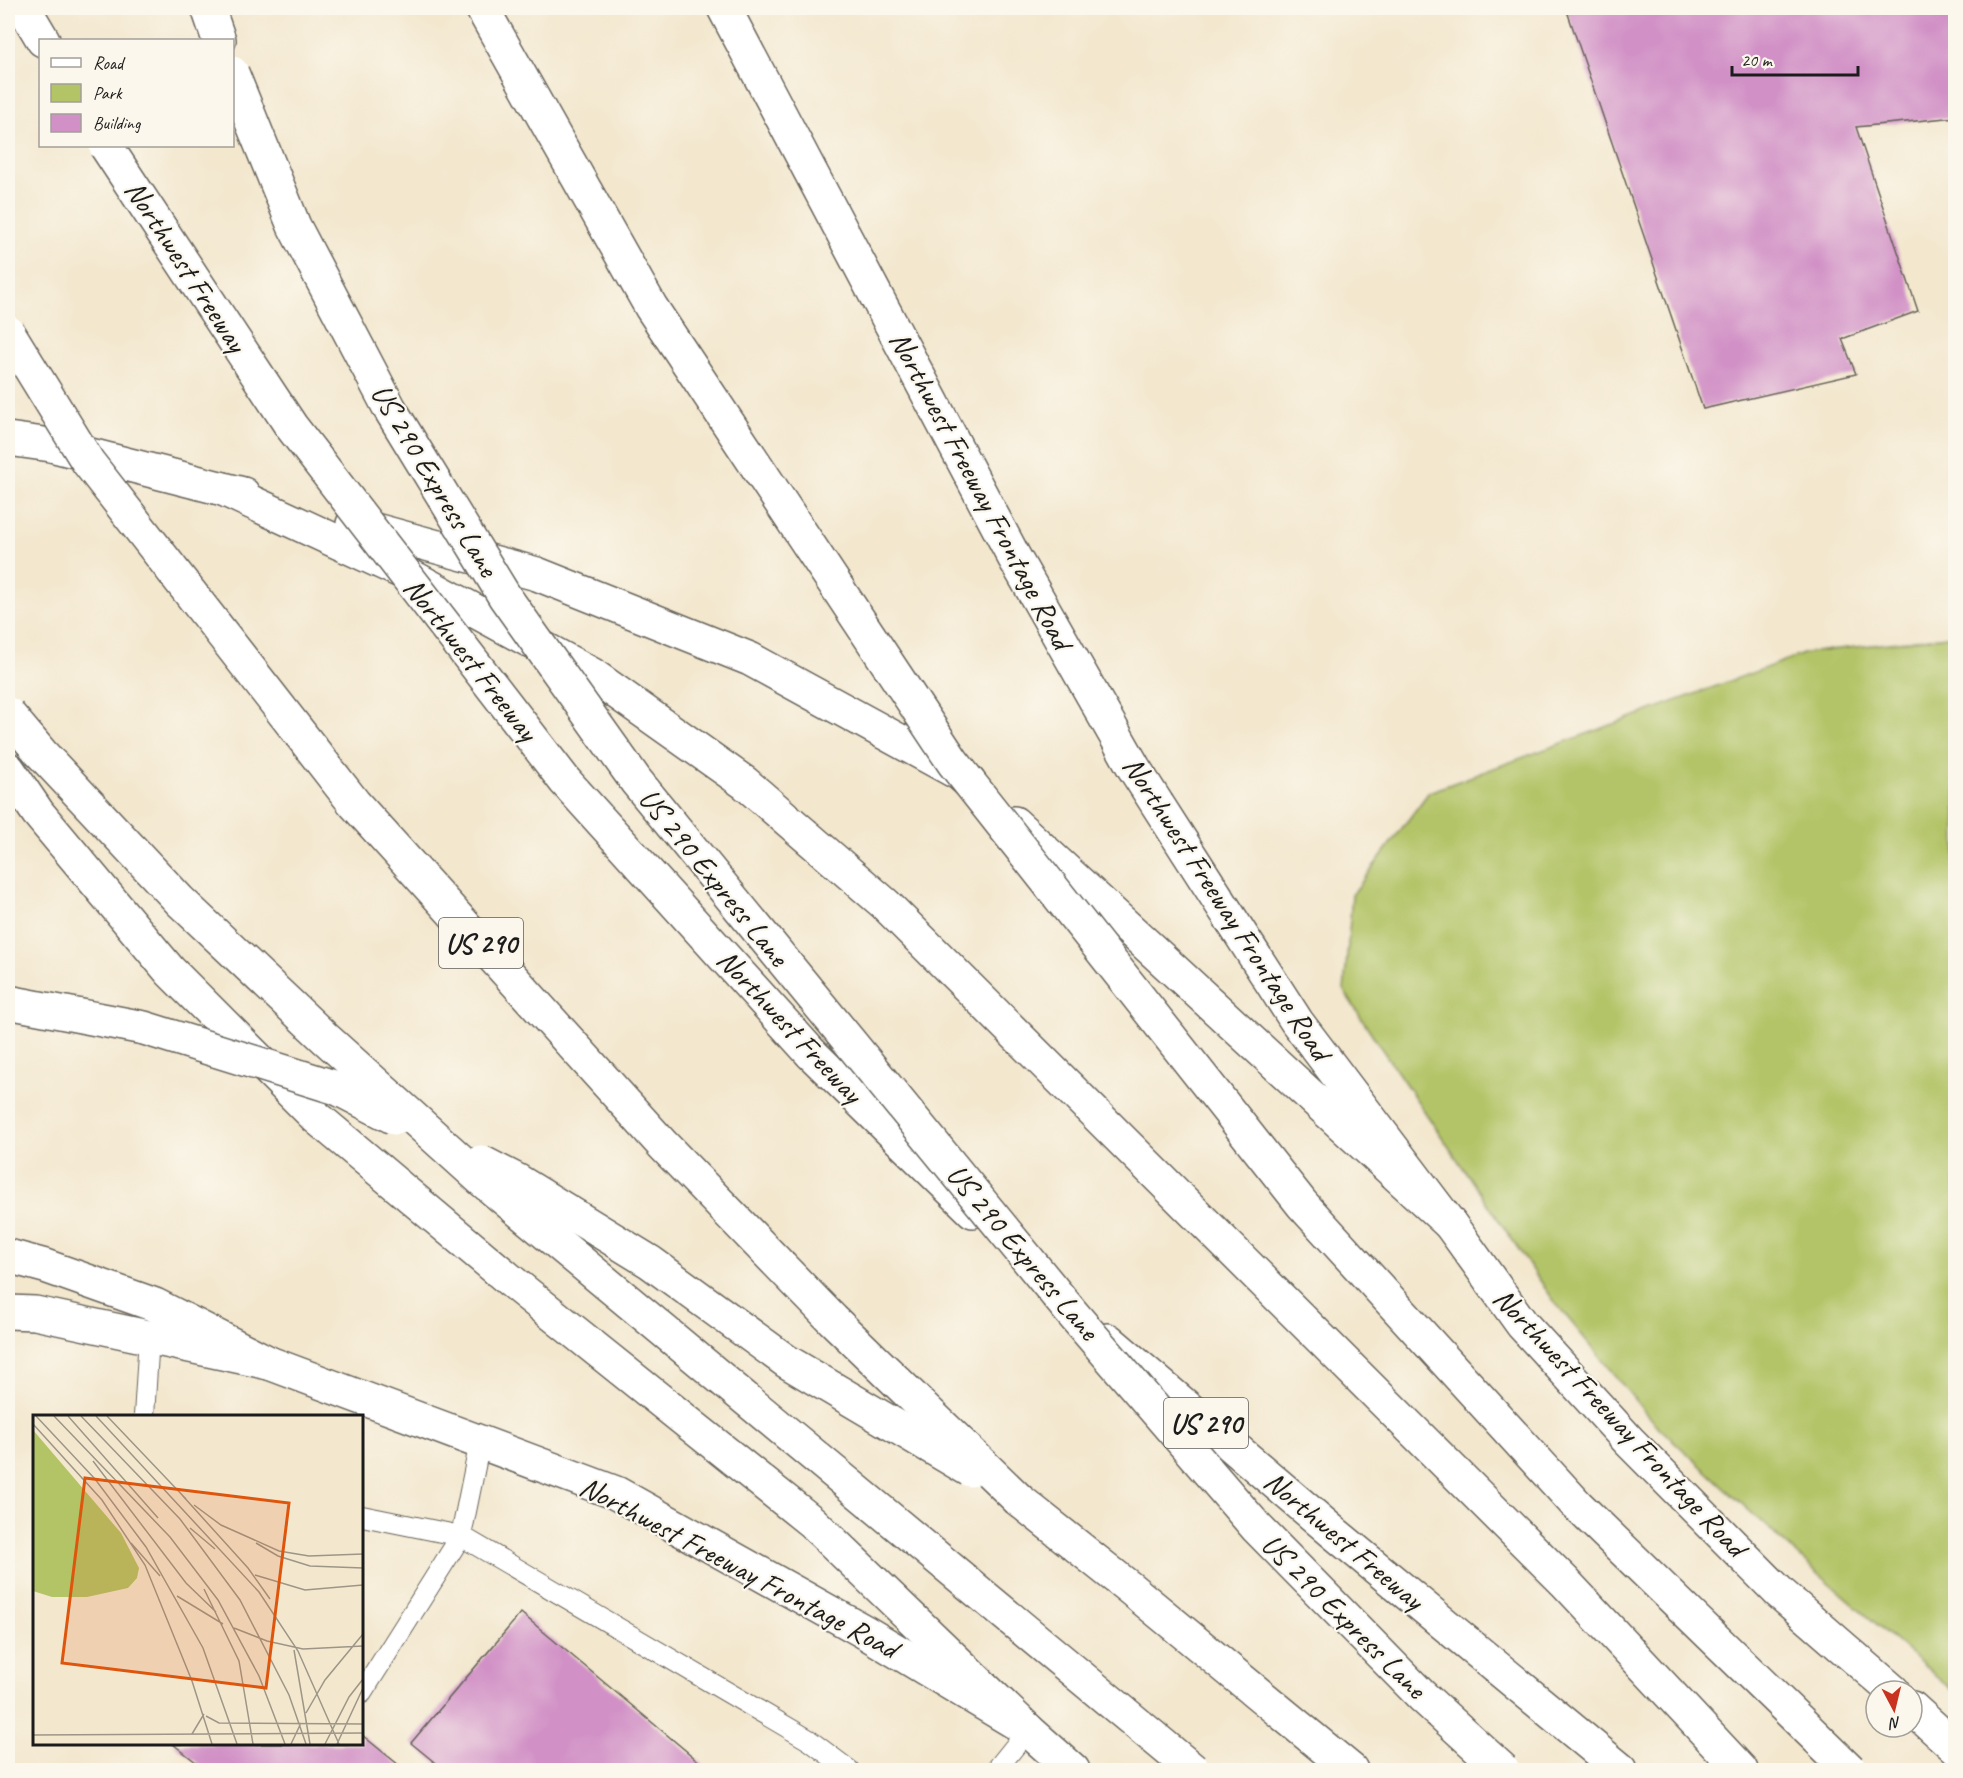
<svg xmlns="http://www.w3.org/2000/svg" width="1963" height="1778" viewBox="0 0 1963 1778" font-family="Caveat,sans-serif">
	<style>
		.green { fill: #b3c467; stroke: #687042; stroke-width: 1.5 }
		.building { fill: #d191c6 }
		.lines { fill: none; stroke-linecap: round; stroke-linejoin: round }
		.service-casing { stroke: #67635a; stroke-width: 22 }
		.secondary-casing { stroke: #67635a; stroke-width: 36 }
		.motorway-casing { stroke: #67635a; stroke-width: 36 }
		.service { stroke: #fff; stroke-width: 20 }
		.secondary { stroke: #fff; stroke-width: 33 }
		.motorway { stroke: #fff; stroke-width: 33 }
		.motorway-bridge-casing { stroke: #67635a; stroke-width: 36; stroke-linecap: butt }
		.motorway-bridge { stroke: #fff; stroke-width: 33 }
		.labels { text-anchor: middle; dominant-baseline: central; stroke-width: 4.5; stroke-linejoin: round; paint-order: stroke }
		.shield { fill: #fbf7ec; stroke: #5f5e5a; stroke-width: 1.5 }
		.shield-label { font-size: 28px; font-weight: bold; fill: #1c1c1c }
		.street-label { font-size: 30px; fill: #1c1c1c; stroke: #fbf7ec }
		.inset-road { fill: none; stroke: #9d9687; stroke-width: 1.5 }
		.view { fill: #de560d; fill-opacity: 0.15; stroke: #de560d; stroke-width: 3 }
		.inset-edge { fill: none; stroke: #1c1c1c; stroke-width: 3 }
	</style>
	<rect width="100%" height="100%" fill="#fbf7ec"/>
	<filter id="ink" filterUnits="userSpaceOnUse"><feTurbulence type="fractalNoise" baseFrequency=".0167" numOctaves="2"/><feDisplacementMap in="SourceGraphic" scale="12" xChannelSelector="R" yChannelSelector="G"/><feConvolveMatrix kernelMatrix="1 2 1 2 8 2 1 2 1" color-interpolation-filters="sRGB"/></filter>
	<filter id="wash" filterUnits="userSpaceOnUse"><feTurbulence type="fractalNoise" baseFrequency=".008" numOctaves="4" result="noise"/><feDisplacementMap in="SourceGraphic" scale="24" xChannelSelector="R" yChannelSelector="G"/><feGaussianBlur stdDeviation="1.35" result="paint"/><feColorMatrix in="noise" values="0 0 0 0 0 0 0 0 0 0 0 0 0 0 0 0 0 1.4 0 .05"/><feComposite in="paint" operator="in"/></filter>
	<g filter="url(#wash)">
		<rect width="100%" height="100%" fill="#f3e7ce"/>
		<path class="green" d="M1955 635H1956L1955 1692 1807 1564 1652 1421 1554 1301 1379 1045 1344 991 1352 895 1429 792 1806 653Z"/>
		<g id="blocks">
			<g class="building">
				<path d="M1566 8H1956V117L1856 127 1918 311 1842 339 1856 374 1703 409Z"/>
				<path d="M521 1613 709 1770H444L411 1743Z"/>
				<path d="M362 1735 405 1770H206L173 1744H362Z"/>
			</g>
		</g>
	</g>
	<g filter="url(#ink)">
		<use href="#blocks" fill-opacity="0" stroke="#67635a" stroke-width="1.5"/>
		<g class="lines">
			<defs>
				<g id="service">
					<path d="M144 1416 149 1337"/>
					<path d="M480 1442 461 1536 809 1740 849 1770"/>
					<path d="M362 1516 461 1536 362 1693"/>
					<path d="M996 1770 1028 1730"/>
				</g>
				<g id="secondary">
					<path d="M724 8 1014 557 1134 768 1297 1022 1450 1224 1522 1324 1629 1441 1780 1593 1893 1691"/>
					<path d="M8 1312 35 1313 269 1363 616 1493 865 1632 1028 1730 1073 1770"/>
					<path d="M1912 1708 1956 1748"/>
				</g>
				<g id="motorway">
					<path d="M24 8 43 40"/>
					<path d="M208 8 219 40"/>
					<path d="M8 439 51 445 243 494"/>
					<path d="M223 489 407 574 591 674 745 783 885 904 1565 1582 1741 1770"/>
					<path d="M353 524 537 574 750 659 960 774 969 782"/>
					<path d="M8 769 38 813 170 971 316 1117 511 1281 812 1522 1028 1730"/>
					<path d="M1014 823 1450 1224"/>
					<path d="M811 1053 973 1211"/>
					<path d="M8 1256 45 1266 155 1305 269 1363"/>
					<path d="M1108 1340 1333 1532 1621 1770"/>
					<path d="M1019 1500 1131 1589 1351 1770"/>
				</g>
			</defs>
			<use href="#service" class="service-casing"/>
			<use href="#secondary" class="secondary-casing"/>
			<use href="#motorway" class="motorway-casing"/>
			<use href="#service" class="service"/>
			<use href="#secondary" class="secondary"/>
			<use href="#motorway" class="motorway"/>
			<defs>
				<g id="motorway-bridge">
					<path d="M482 8 651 307 953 762 1302 1204 1577 1505 1850 1770"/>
					<path d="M232 73 294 226 390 409 505 597 636 781 1071 1312 1257 1528 1422 1696 1503 1770"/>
					<path d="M106 146 291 426 565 781 811 1053"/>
					<path d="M8 332 88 462 354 803 663 1145 833 1320 1019 1500"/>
					<path d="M8 714 41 753 180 901 325 1038 482 1180 1193 1770"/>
					<path d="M8 1002 144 1028 337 1088 395 1118"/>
					<path d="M481 1162 518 1181 650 1262 786 1361 970 1470"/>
				</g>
			</defs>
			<use href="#motorway-bridge" class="motorway-bridge-casing"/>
			<use href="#motorway-bridge" class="motorway-bridge"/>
		</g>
	</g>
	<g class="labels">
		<g class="shield">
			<rect x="439" y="918" width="84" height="50" rx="4.5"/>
			<rect x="1164" y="1398" width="84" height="50" rx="4.5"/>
		</g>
		<g class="shield-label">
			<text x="481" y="943">US 290</text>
			<text x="1206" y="1423">US 290</text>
		</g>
		<g class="street-label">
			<text transform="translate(186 266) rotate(57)">Northwest Freeway</text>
			<text transform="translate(435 480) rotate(59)">US 290 Express Lane</text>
			<text transform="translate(981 490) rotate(62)">Northwest Freeway Frontage Road</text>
			<text transform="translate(471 659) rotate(52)">Northwest Freeway</text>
			<text transform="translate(714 877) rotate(51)">US 290 Express Lane</text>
			<text transform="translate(1227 908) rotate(57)">Northwest Freeway Frontage Road</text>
			<text transform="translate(790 1026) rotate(47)">Northwest Freeway</text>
			<text transform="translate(1023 1252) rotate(50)">US 290 Express Lane</text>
			<text transform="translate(1620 1422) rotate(47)">Northwest Freeway Frontage Road</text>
			<text transform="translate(1344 1540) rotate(40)">Northwest Freeway</text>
			<text transform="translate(739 1567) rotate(28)">Northwest Freeway Frontage Road</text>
			<text transform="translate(1344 1616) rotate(45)">US 290 Express Lane</text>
		</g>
	</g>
	<g transform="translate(33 1415)">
		<rect width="330" height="330" fill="#f3e7ce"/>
		<path d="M0 15 88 118 106 153 104 163 95 173 54 182H19L0 176Z" fill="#b3c467"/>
		<path class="inset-road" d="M3 1 62 64 113 132 170 233 204 329M21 1 137 122 185 185 226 261 252 329M35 1 125 103M48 1 147 104 207 185 256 280 273 329M63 1 226 177 265 236 306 329M74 1 153 84M0 9 69 85 112 150 159 266 179 329M60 46 153 168 183 197M149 80 215 153 237 184M161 90 188 110 246 136 276 141 330 139M157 113 182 134M98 128 127 161M223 128 245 141 277 151 330 153M222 160 272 175 330 170M171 174 206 246 220 329M144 181 190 209M201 213 234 226 270 234 330 231M261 235 277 329M273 298 292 265 330 219M173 301 186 308 330 309M159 319 171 299M0 320 330 318M258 329 268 308M292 329 316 282 330 264M304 329 330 273"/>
		<path class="view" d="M52 63 256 88 233 273 29 248Z"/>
		<rect width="330" height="330" class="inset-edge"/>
	</g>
	<rect width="1963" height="1778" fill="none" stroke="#fbf7ec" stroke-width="30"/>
	<rect x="39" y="39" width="195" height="108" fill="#fbf7ec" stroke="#a29f99" stroke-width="1.5"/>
	<rect x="51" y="58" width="30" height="9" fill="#ffffff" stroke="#a29f99" stroke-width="1.5"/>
	<text x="93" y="69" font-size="18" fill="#1c1c1c">Road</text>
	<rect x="51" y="84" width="30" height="18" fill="#b3c467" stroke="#a29f99" stroke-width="1.5"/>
	<text x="93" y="99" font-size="18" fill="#1c1c1c">Park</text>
	<rect x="51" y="114" width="30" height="18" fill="#d191c6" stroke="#a29f99" stroke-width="1.5"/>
	<text x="93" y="129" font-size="18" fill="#1c1c1c">Building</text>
	<g transform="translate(1894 1709) rotate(173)"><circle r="28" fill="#fbf7ec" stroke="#a29f99" stroke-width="1.5"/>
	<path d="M0-4.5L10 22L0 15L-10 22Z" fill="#c8321e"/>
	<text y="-9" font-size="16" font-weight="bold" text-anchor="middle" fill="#1c1c1c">N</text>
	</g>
	<path d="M1732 66v9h126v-9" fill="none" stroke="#1c1c1c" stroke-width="3"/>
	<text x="1741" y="66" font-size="18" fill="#1c1c1c" stroke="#fbf7ec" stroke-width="4.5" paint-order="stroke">20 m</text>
</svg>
